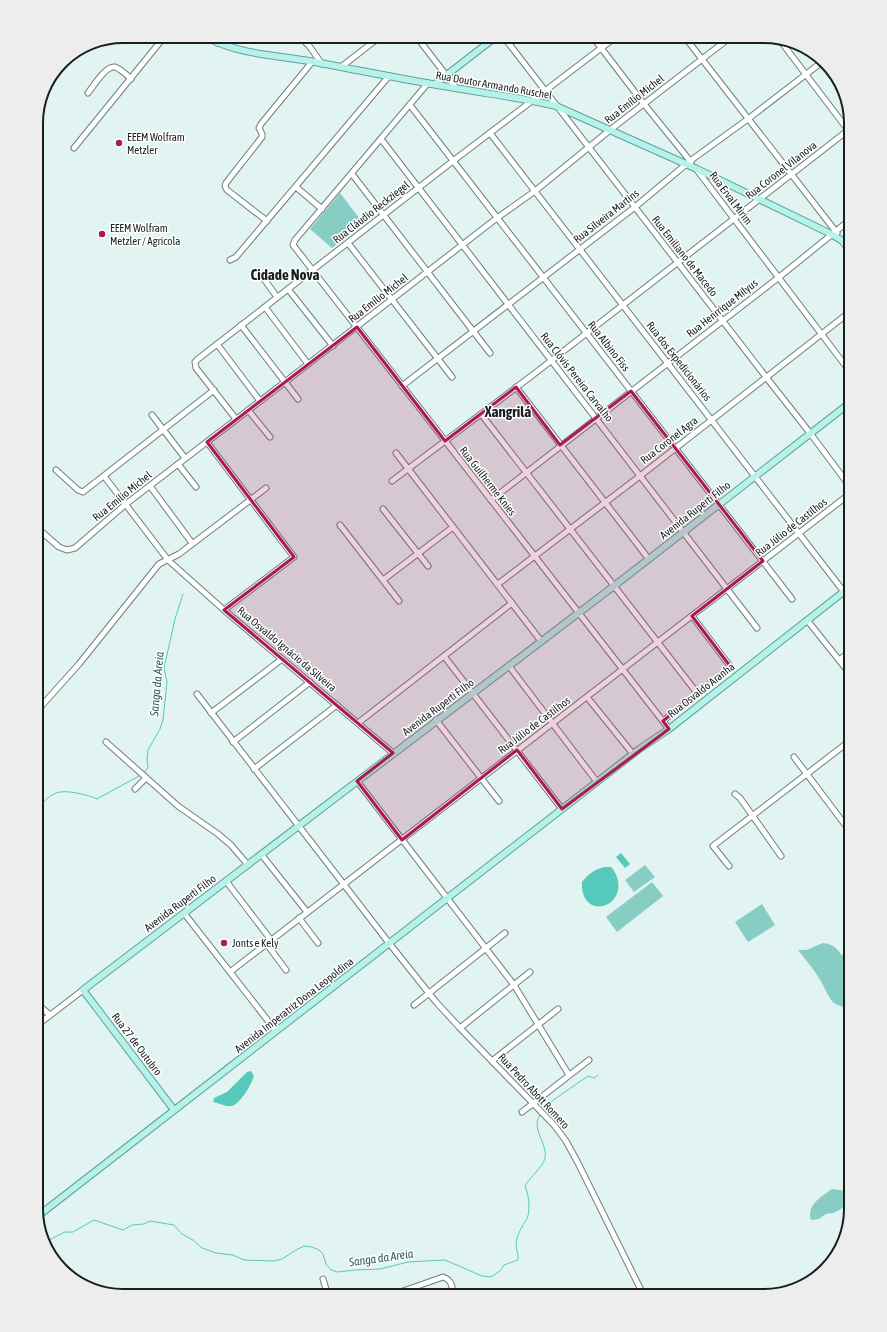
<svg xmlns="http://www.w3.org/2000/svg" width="887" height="1332" viewBox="0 0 887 1332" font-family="'Asap Condensed',sans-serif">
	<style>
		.green { fill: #87cdc3 }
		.water { fill: #55cabc }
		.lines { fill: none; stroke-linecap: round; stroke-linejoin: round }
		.stream { stroke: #55cabc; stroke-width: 1 }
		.minor-casing { stroke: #6e807d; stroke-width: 7 }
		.major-casing { stroke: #60a29a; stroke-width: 8 }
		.minor { stroke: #fff; stroke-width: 5 }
		.major { stroke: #b7f2ea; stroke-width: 6 }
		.marked { fill: #ab1b53; fill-opacity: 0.2; stroke: #ab1b53; stroke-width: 3; stroke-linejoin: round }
		.poi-dot { fill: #ab1b53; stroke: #fff; stroke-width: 1.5 }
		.labels { text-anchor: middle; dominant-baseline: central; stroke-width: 3; stroke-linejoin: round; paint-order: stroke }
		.street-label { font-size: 11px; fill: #181f1e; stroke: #fff }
		.poi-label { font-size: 11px; fill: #181f1e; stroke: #fff; text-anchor: start }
		.water-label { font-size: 12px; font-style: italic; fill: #2e605a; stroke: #fff }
		.district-label { font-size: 15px; font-weight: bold; fill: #181f1e; stroke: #fff }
		.rim { fill: none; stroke: #181f1e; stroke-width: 2 }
	</style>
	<rect width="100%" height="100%" fill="#e1f4f1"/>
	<g class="green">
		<path d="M340 193 363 223 332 248 310 229Z"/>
		<path d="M645 865 655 877 634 892 625 880Z"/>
		<path d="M652 882 663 896 617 932 606 917Z"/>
		<path d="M762 904 775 925 748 942 735 922Z"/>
		<path d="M823 943C832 944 837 947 841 955L851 951V1007C828 1008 829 993 819 978 813 968 805 959 798 950H806Z"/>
		<path d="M832 1189 846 1191 849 1197 850 1200 841 1209 833 1213 826 1214 819 1219 811 1220C806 1205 822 1196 832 1189Z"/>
	</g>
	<g class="water">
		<path d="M621 853 630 864 625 868 616 857Z"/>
		<path d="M606 867H611C615 871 617 876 618 881 623 910 580 919 582 882 588 874 596 868 606 867Z"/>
		<path d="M251 1071 254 1076C251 1085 241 1103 232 1106 226 1107 219 1103 213 1102L214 1098 227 1092 247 1072Z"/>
	</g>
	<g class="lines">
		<g class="stream">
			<path d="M144 772 148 768 147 760 148 750 160 729 163 720 167 682 164 668 175 619 183 594"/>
			<path d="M36 809C42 803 49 796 56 793 65 789 89 795 97 799L139 776"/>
			<path d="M545 1110 552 1101 588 1076 594 1078 598 1075"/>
			<path d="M45 1242 65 1232H73L94 1220 123 1230 132 1225 144 1224 150 1221 174 1225 182 1234 193 1240 202 1248 216 1253 233 1255 244 1260 273 1261 282 1259 296 1250 304 1246 312 1247 319 1250 323 1254 326 1264 331 1270 338 1272 355 1270 380 1269 408 1262 445 1260 482 1276 491 1277 500 1271 504 1265 518 1260C519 1254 516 1250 516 1245 516 1239 519 1232 522 1227 523 1224 527 1220 528 1216 530 1205 529 1197 525 1186 530 1177 543 1167 545 1158 548 1144 530 1128 540 1115"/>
		</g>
		<defs>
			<g id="minor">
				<path d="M302 36 322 64"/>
				<path d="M416 36 456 88"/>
				<path d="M503 36 766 377 810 433 851 488"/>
				<path d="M592 36 644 104 691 162"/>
				<path d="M684 36 837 233"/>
				<path d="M779 39 851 134"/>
				<path d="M217 43 225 36"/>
				<path d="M306 43 315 36"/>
				<path d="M341 67 381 36"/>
				<path d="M428 83 295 240 293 245 669 729"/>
				<path d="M88 93C93 87 106 65 115 67 120 69 127 75 131 79"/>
				<path d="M410 105 792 599"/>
				<path d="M490 133 851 601"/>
				<path d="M381 139 757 628"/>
				<path d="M74 148 165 36"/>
				<path d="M697 170 851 373"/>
				<path d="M352 174 490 353"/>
				<path d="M296 187 322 209"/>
				<path d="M267 221 227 190 225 186 226 183 262 137V134L259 128 261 124 312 62"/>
				<path d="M842 241 851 253"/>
				<path d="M348 243 452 377"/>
				<path d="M230 260 236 257 389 76"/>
				<path d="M264 279 277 297"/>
				<path d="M288 289 333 346"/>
				<path d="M265 307 308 364"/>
				<path d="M241 325 298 399"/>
				<path d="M217 344 260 401"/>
				<path d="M402 386 635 207 690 161 748 119 822 62"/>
				<path d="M516 387 648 558"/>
				<path d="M248 410 270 437"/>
				<path d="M481 414 697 693"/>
				<path d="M152 415 185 458"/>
				<path d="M236 419 196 368 195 362 198 359 453 161 617 36"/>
				<path d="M207 442 294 557 224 610"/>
				<path d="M396 453 541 641"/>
				<path d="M178 464 196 487"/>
				<path d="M56 470 78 490 83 492 214 390"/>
				<path d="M104 476 168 560 224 610 393 753"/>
				<path d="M392 481 534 374 851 128"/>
				<path d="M150 486 192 543"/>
				<path d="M491 500 778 278 851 219"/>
				<path d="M383 509 428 566"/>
				<path d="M340 525 399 601"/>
				<path d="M36 527 59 547 67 550 75 548 126 504 285 382 497 218 535 191 610 130 732 36"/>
				<path d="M383 580 453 527"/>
				<path d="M498 584 640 476 851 311"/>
				<path d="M807 620 851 675"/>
				<path d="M444 656 562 809"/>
				<path d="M839 660 851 651"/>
				<path d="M509 666 597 782"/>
				<path d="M197 694 389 943 436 1002 460 1028 554 1125 566 1141 578 1163 644 1296"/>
				<path d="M587 697 633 754"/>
				<path d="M36 712 79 664 159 564 179 554 266 488"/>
				<path d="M211 713 282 659"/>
				<path d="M436 720 499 801"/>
				<path d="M663 721 730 668V666L692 616"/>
				<path d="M358 723 512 603"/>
				<path d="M106 742 178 806 218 834 231 845 248 865"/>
				<path d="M233 742 310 682"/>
				<path d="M794 757 846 826 851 828"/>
				<path d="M254 769 337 705"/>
				<path d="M357 781 514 985 569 1075"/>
				<path d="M135 789 146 778"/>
				<path d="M735 794 740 798 781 856"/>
				<path d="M261 854 307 912"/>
				<path d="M729 866 713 846 851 740"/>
				<path d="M226 881 271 940"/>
				<path d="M184 913 276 1031"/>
				<path d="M299 918 318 943"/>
				<path d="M266 943 286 970"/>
				<path d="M230 972 851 493"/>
				<path d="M36 1003 50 1015"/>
				<path d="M414 1005 505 933"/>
				<path d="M36 1026 83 990"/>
				<path d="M460 1028 530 972"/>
				<path d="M492 1061 558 1009"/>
				<path d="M522 1112 589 1060"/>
				<path d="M323 1279 328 1296"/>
				<path d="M389 1296 443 1277C452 1280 453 1287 452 1296"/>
			</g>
			<g id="major">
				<path d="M204 36C237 54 273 55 309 61 358 70 406 80 455 88 489 94 523 98 556 106L697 169 831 234 851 246"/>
				<path d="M435 84 497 36"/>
				<path d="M174 1110 83 990 614 586 851 402"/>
				<path d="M38 1216 638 750 669 729 851 586"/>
			</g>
		</defs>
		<use href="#minor" class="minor-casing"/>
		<use href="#major" class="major-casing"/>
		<use href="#minor" class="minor"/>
		<use href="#major" class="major"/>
	</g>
	<path class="marked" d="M357 327 445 441 516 387 560 445 631 391 763 561 692 616 730 666 729 669 663 721 669 729 562 809 517 750 402 840 357 781 393 753 224 610 294 557 207 442Z"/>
	<g class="poi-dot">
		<circle cx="119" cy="143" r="4"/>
		<circle cx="102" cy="234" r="4"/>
		<circle cx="224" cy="943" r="4"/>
	</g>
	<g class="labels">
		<g class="street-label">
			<text transform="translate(494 85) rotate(10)">Rua Doutor Armando Ruschel</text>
			<text transform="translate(634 99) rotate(-38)">Rua Emílio Michel</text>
			<text transform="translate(781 170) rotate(-38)">Rua Coronel Vilanova</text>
			<text transform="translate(731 198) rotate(53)">Rua Erval Mirim</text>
			<text transform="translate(371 212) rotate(-38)">Rua Cláudio Reckziegel</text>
			<text transform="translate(606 216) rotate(-38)">Rua Silveira Martins</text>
			<text transform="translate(685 256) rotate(52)">Rua Emiliano de Macedo</text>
			<text transform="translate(378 298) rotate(-38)">Rua Emílio Michel</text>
			<text transform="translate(722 308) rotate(-38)">Rua Henrrique Milyus</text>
			<text transform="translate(609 346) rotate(52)">Rua Albino Fiss</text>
			<text transform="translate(679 361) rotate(52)">Rua dos Expedicionários</text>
			<text transform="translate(577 377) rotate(52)">Rua Clóvis Pereira Carvalho</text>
			<text transform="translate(669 440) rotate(-38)">Rua Coronel Agra</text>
			<text transform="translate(488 481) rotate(52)">Rua Guilherme Knies</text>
			<text transform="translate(122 496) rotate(-39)">Rua Emílio Michel</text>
			<text transform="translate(695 510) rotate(-38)">Avenida Ruperti Filho</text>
			<text transform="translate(791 527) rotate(-38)">Rua Júlio de Castilhos</text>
			<text transform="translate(287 649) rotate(40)">Rua Osvaldo Ignácio da Silveira</text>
			<text transform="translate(701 690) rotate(-38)">Rua Osvaldo Aranha</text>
			<text transform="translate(438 707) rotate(-37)">Avenida Ruperti Filho</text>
			<text transform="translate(534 725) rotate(-37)">Rua Júlio de Castilhos</text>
			<text transform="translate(180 903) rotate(-37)">Avenida Ruperti Filho</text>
			<text transform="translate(294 1005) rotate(-38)">Avenida Imperatriz Dona Leopoldina</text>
			<text transform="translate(137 1044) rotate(53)">Rua 27 de Outubro</text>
			<text transform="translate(534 1091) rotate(47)">Rua Pedro Abott Romero</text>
		</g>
		<g class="poi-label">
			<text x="127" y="137">EEEM Wolfram<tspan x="127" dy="13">Metzler</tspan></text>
			<text x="110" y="228">EEEM Wolfram<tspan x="110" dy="13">Metzler / Agricola</tspan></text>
			<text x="232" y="943">Jonts e Kely</text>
		</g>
		<g class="water-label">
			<text transform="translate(157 684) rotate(-85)">Sanga da Areia</text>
			<text transform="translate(381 1258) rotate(-8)">Sanga da Areia</text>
		</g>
		<g class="district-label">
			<text x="285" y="274">Cidade Nova</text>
			<text x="508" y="411">Xangrilá</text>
		</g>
	</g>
	<path d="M0 0H887V1332H0ZM123 43H764A80 80 0 0 1 844 123V1209A80 80 0 0 1 764 1289H123A80 80 0 0 1 43 1209V123A80 80 0 0 1 123 43Z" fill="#ededed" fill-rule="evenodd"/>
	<path class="rim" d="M123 43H764A80 80 0 0 1 844 123V1209A80 80 0 0 1 764 1289H123A80 80 0 0 1 43 1209V123A80 80 0 0 1 123 43Z"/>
</svg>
